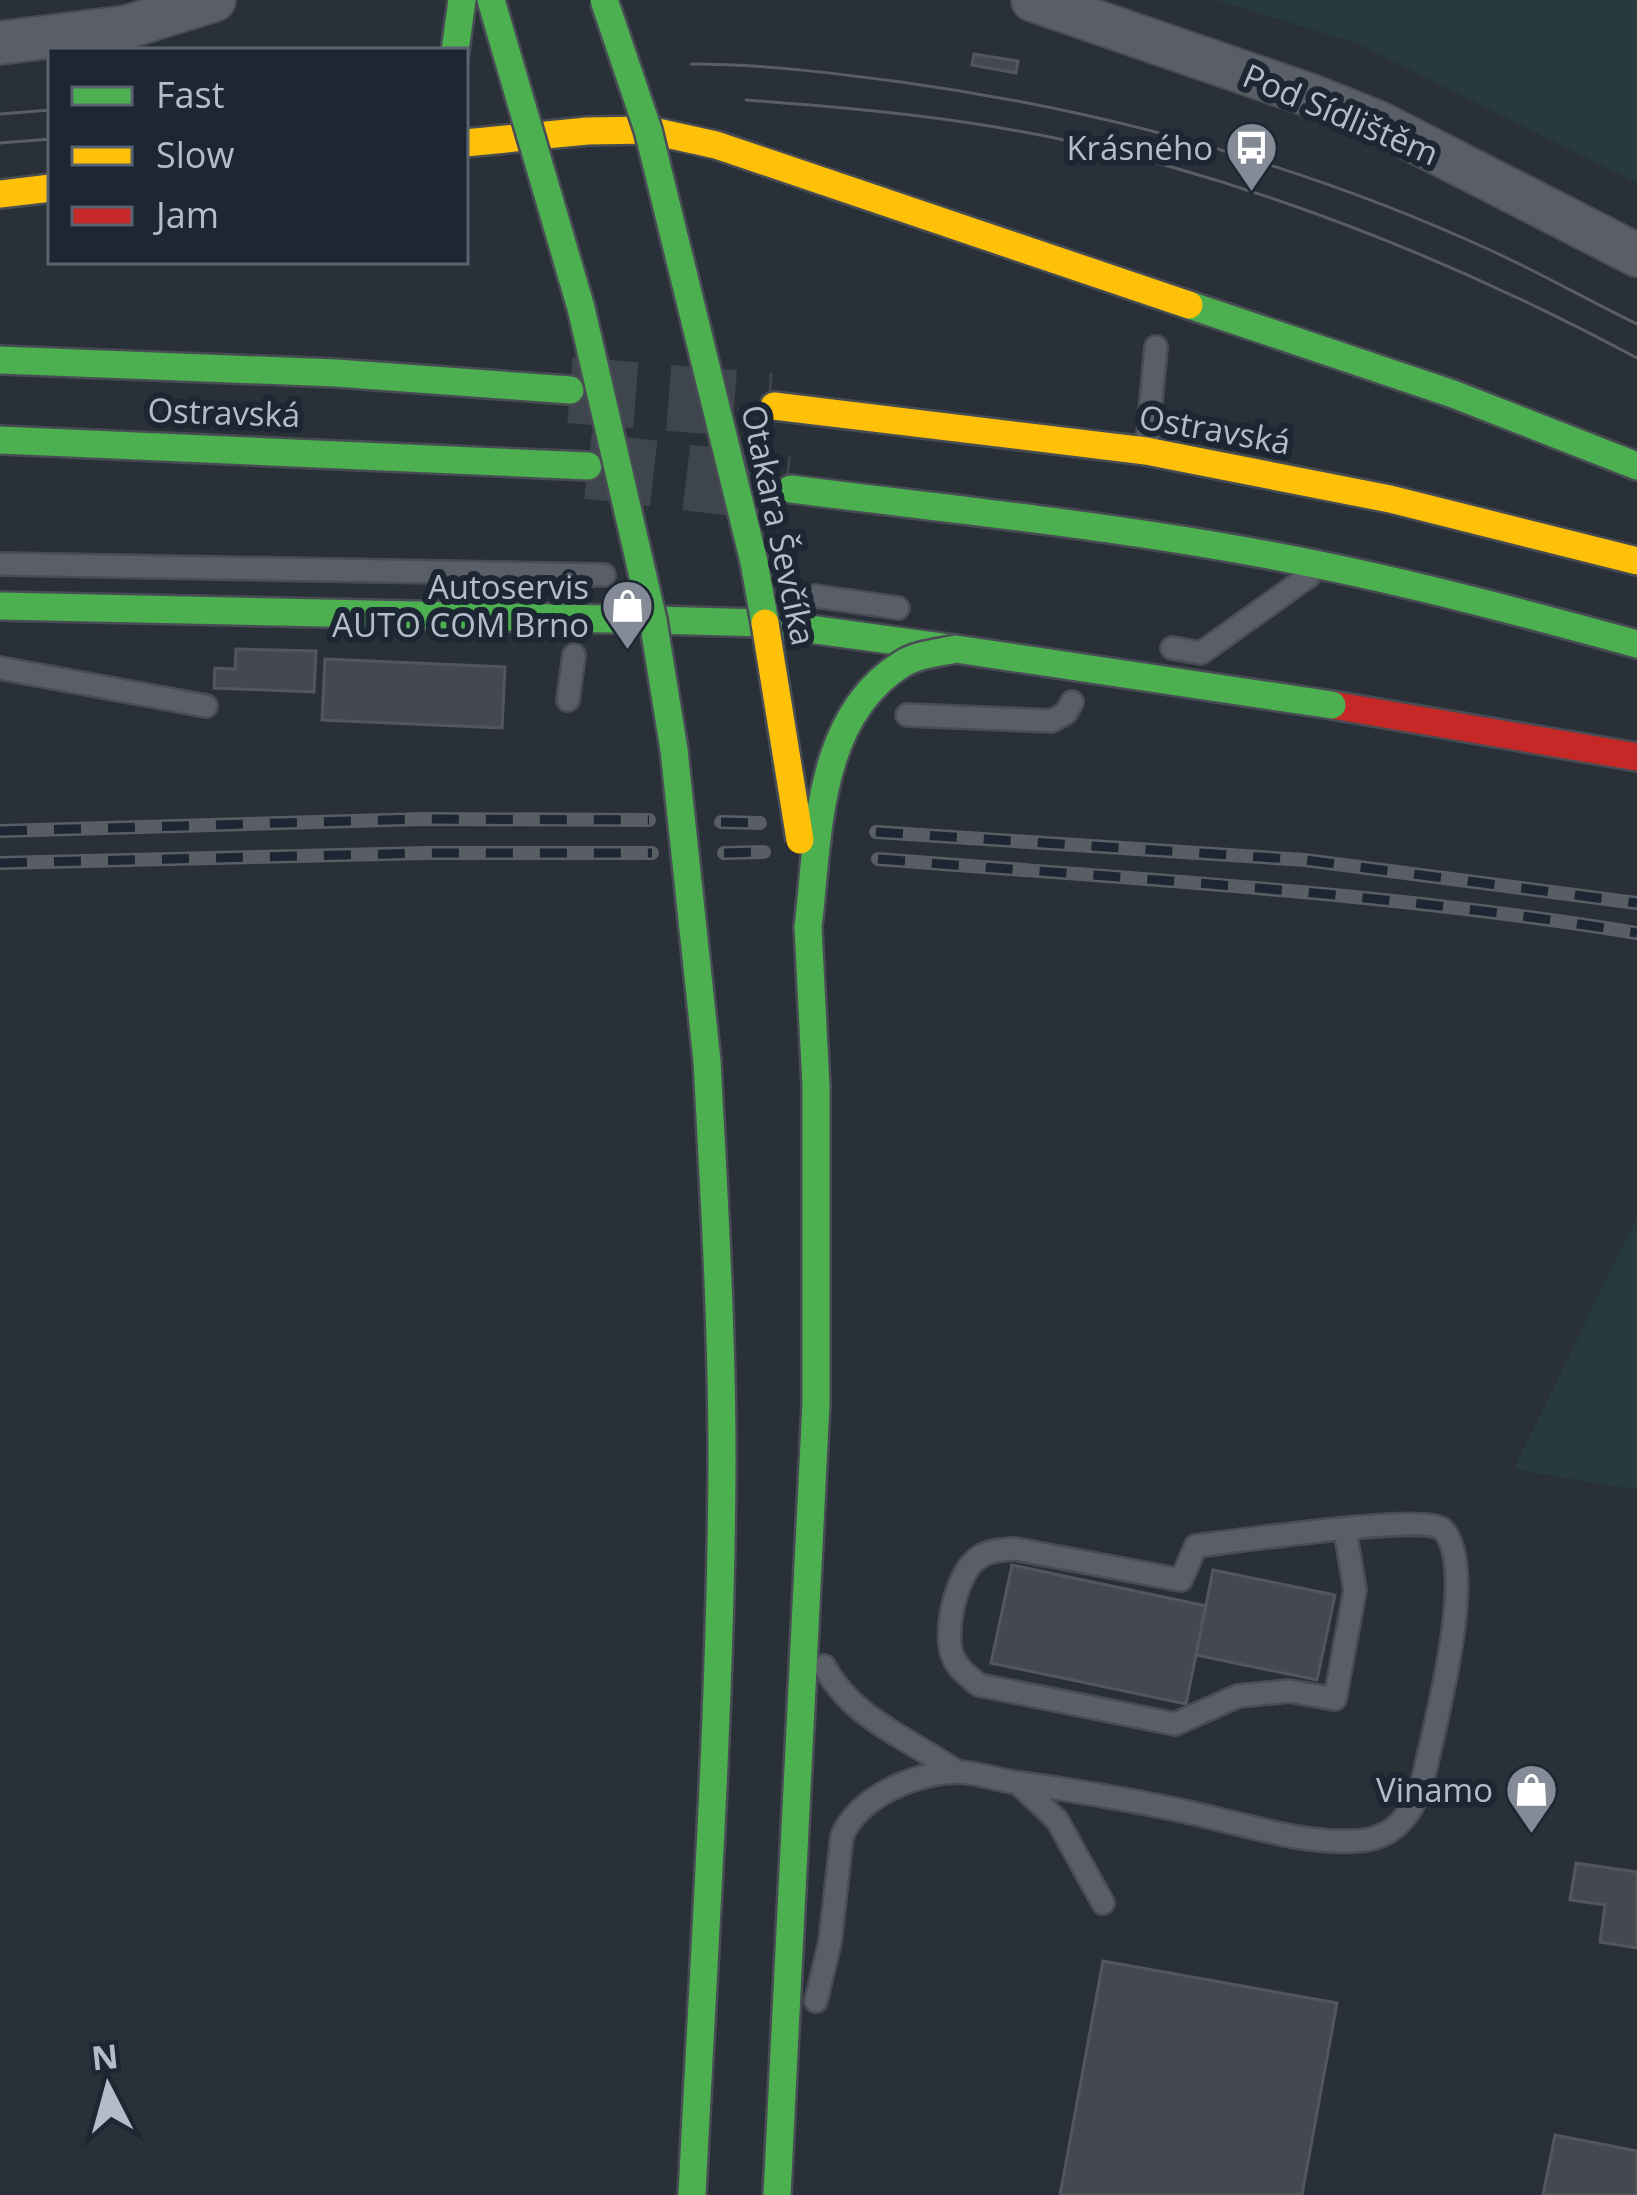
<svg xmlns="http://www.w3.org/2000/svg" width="1637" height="2195" viewBox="0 0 1637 2195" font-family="'Open Sans',sans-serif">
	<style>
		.green { fill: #273a3e }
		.building { fill: #444950; stroke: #52575f; stroke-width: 3 }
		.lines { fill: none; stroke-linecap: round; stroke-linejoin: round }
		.highway-tunnel { stroke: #3f454e; stroke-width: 66; stroke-dasharray: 66 33; stroke-linecap: butt }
		.lane-casing { stroke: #484c53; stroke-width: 26 }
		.street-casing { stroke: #484c53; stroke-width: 46 }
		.fast-casing { stroke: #474c53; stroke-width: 32 }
		.slow-casing { stroke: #474c53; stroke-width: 32 }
		.jam-casing { stroke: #474c53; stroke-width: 32 }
		.lane { stroke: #5a5e66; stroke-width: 21 }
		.street { stroke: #5a5e66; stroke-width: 42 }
		.fast { stroke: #4caf50; stroke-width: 27 }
		.slow { stroke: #ffc107; stroke-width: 27 }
		.jam { stroke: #c62828; stroke-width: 27 }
		.tram { stroke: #595d64; stroke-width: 3 }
		.rail-casing { stroke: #595d64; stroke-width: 14 }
		.rail { stroke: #1d2633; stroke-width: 9; stroke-dasharray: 27; stroke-linecap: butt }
		.fast-bridge-casing { stroke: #484c55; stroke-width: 32; stroke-linecap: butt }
		.slow-bridge-casing { stroke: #484c55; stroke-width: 32; stroke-linecap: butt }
		.fast-bridge { stroke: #4caf50; stroke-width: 27 }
		.slow-bridge { stroke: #ffc107; stroke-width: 27 }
		.labels { text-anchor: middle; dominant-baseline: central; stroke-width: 12; stroke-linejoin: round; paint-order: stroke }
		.street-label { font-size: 33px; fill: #b4bcc9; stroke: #1d2633 }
		.poi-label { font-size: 33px; fill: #b4bcc9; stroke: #1d2633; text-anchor: end }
	</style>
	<rect width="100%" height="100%" fill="#2a3038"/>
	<g class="green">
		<path d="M1216 0H1637V183L1356 43Z"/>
		<path d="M1637 1216V1490L1514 1469Z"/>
	</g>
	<g class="building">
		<path d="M974 54 1018 61 1016 73 972 65Z"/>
		<path d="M236 649 316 651 314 692 214 688 215 668 235 669Z"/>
		<path d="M325 659 505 667 502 728 322 720Z"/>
		<path d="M1012 1565 1206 1606 1186 1704 991 1663Z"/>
		<path d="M1213 1570 1335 1595 1317 1680 1196 1655Z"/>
		<path d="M1576 1863 1637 1872V1948L1600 1942 1605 1905 1570 1900Z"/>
		<path d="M1103 1961 1337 2003 1302 2195H1060Z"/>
		<path d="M1555 2135 1637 2151V2195H1543Z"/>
	</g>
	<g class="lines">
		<g class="highway-tunnel">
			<path d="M570 390 770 406"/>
			<path d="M588 466 787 489"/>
		</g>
		<defs>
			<g id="lane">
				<path d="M1147 445 1156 347"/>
				<path d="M0 564 604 575"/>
				<path d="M815 596 898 608"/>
				<path d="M1172 648 1201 653 1309 576"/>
				<path d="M0 668 206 706"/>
				<path d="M568 700 574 655"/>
				<path d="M907 715 1052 721 1066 713 1072 702"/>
				<path d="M824 1666C853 1720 909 1738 957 1772"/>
				<path d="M1018 1783 1057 1820 1103 1903"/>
				<path d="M816 2001 830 1942 842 1836C859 1796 915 1773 957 1772 977 1772 1000 1781 1020 1783 1078 1791 1134 1800 1192 1813 1243 1824 1301 1844 1354 1841 1394 1840 1413 1814 1423 1780 1433 1731 1480 1564 1442 1529 1425 1514 1230 1542 1196 1546L1181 1580 1015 1549C1002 1550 989 1550 978 1558 956 1573 943 1633 953 1657 958 1669 969 1677 979 1685L1175 1724 1238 1696 1289 1691 1335 1699 1355 1590 1345 1530"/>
			</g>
			<g id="street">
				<path d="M1033 0 1312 96 1377 122 1637 255"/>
				<path d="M0 43 127 27 214 0"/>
			</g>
			<g id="fast">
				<path d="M455 51 462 0"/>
				<path d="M1189 305 1453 394 1637 466"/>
				<path d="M0 360 336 373 570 390"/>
				<path d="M0 440 588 466"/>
				<path d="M791 489C948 509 1107 525 1263 554 1389 577 1513 610 1637 644"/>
				<path d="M653 620 765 623 956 649"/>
				<path d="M692 2195C704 1950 721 1705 722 1460 722 1327 714 1194 707 1061"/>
				<path d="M777 2195 816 1403V1086L808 927"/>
			</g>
			<g id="slow">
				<path d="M465 143 587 131 648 130 716 145 1189 305"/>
				<path d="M0 194 51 188"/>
				<path d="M774 406 1146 451 1390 499 1637 561"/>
			</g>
			<path id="jam" d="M1332 705 1637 757"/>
		</defs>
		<use href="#lane" class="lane-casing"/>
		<use href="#street" class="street-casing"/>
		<use href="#fast" class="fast-casing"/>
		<use href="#slow" class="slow-casing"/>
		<use href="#jam" class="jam-casing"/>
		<use href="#lane" class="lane"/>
		<use href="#street" class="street"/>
		<use href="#fast" class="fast"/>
		<use href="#slow" class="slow"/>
		<use href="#jam" class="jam"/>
		<g class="tram">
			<path d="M691 64C762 64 832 73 901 82 1103 110 1304 165 1490 250 1540 273 1588 300 1637 324"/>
			<path d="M746 100C856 108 966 118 1073 142 1268 186 1461 264 1637 358"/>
			<path d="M0 114 51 110"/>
			<path d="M0 143 51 139"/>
		</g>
		<defs>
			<g id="rail">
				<path d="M721 822 760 823"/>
				<path d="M0 831 424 819 649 820"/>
				<path d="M876 832 1305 860 1637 903"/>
				<path d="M724 853 764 852"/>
				<path d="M878 859C1132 879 1386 892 1637 933"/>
				<path d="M0 863 427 853H652"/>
			</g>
		</defs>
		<use href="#rail" class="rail-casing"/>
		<use href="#rail" class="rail"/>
		<defs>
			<g id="fast-bridge">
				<path d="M491 0 581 308 653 620"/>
				<path d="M604 0 648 130 754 562 765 623"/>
				<path d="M0 606 653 620 674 750 707 1061"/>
				<path d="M808 927C819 838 815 718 902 664 918 654 938 653 956 649L1332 705"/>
			</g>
			<path id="slow-bridge" d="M765 623 800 840"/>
		</defs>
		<use href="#fast-bridge" class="fast-bridge-casing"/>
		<use href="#slow-bridge" class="slow-bridge-casing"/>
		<use href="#fast-bridge" class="fast-bridge"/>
		<use href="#slow-bridge" class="slow-bridge"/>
	</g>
	<defs>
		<symbol id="bus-pin" viewBox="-11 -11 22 30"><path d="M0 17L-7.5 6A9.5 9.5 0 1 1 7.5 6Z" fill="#848b96" stroke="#1d2633"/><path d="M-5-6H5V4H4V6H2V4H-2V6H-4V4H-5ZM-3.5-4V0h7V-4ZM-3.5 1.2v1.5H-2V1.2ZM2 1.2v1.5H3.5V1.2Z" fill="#fff"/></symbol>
		<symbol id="shop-pin" viewBox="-11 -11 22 30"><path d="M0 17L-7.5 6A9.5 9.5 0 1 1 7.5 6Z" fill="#848b96" stroke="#1d2633"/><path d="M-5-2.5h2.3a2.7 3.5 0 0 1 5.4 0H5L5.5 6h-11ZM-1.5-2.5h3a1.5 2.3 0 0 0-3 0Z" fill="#fff"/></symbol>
	</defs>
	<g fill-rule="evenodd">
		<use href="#bus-pin" x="1222" y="118" width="59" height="81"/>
		<use href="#shop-pin" x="598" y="576" width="59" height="81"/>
		<use href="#shop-pin" x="1502" y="1760" width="59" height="81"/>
	</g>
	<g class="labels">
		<g class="street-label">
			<text transform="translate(1341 114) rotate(23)">Pod Sídlištěm</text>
			<text transform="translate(224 412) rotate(2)">Ostravská</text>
			<text transform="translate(1215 429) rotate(10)">Ostravská</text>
			<text transform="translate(779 525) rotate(78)">Otakara Ševčíka</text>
		</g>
		<g class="poi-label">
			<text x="1213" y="147">Krásného</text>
			<text x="589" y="586">Autoservis<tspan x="589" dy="38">AUTO COM Brno</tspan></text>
			<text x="1493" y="1789">Vinamo</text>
		</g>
	</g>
	<rect x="48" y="48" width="420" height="216" fill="#1d2633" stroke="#59626f" stroke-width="3"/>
	<rect x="72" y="87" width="60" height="18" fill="#4caf50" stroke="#59626f" stroke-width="3"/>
	<text x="156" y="108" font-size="36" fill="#b4bcc9">Fast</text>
	<rect x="72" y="147" width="60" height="18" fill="#ffc107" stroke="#59626f" stroke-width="3"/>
	<text x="156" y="168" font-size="36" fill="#b4bcc9">Slow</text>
	<rect x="72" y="207" width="60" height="18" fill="#c62828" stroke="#59626f" stroke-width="3"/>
	<text x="156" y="228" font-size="36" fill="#b4bcc9">Jam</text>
	<g transform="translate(108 2087) rotate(354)" stroke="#1d2633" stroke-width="9" paint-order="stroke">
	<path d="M0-9L21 45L0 30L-21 45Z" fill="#b4bcc9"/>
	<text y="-18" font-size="33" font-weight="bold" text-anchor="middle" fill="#b4bcc9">N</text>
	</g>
</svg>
